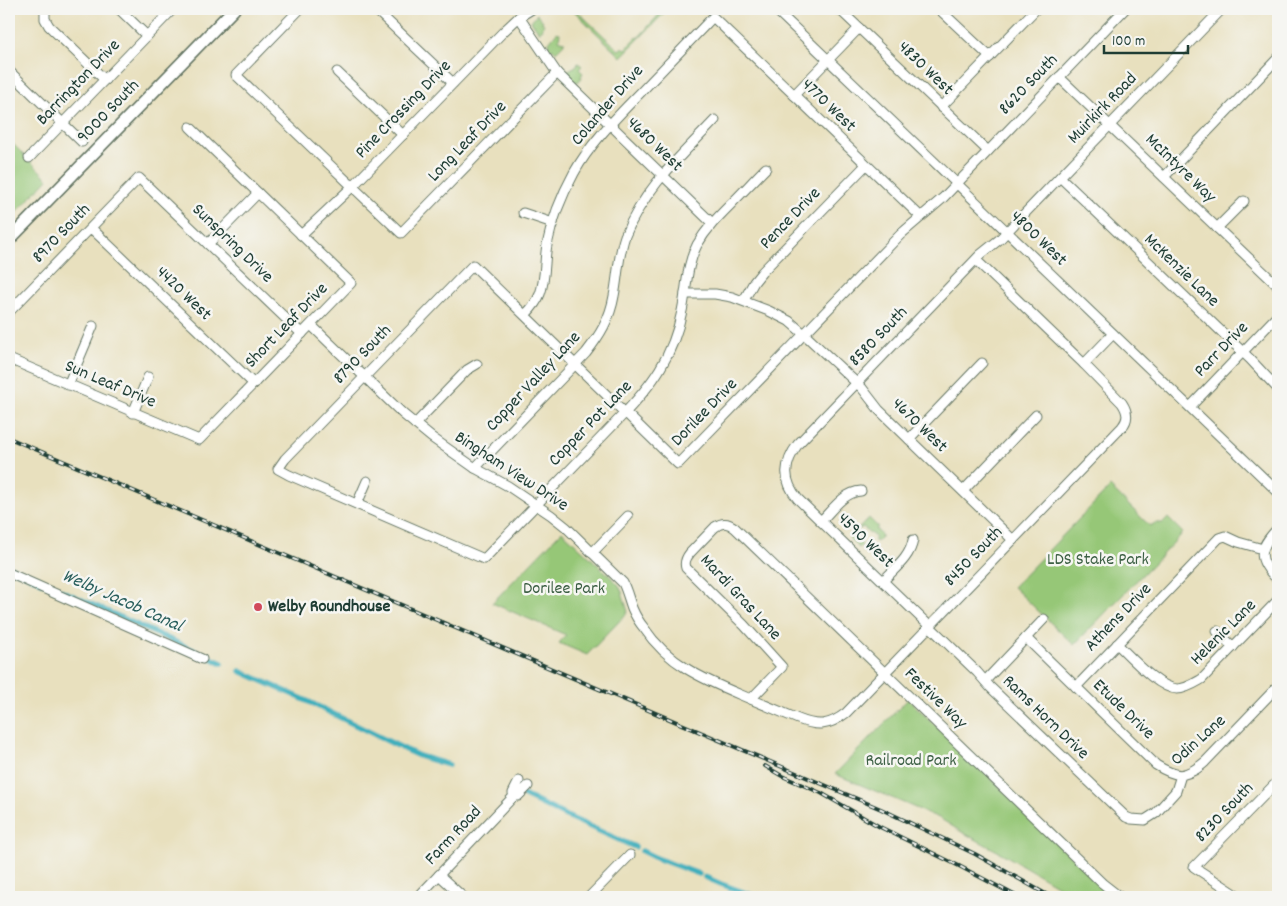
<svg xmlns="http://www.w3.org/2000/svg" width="1287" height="906" viewBox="0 0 1287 906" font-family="Dekko,sans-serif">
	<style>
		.green { fill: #96c777; stroke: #5a8256 }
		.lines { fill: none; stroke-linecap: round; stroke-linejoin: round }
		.canal { stroke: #40afbc; stroke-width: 5.5 }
		.minor-casing { stroke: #657664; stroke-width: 11 }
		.major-casing { stroke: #657664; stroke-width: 14 }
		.minor { stroke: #fff; stroke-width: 9 }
		.major { stroke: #fff; stroke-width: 11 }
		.rail-casing { stroke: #1f3d34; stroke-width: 4 }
		.rail { stroke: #f6f6f2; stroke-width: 2; stroke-dasharray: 5.5; stroke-linecap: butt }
		.poi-dot { fill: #d1495b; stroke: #f6f6f2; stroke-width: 2 }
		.labels { text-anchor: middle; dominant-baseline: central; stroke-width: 5; stroke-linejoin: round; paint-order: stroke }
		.street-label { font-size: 18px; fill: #1f3d34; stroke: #f6f6f2 }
		.park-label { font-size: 18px; fill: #3d6045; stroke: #f6f6f2 }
		.poi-label { font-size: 18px; font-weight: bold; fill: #1f3d34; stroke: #f6f6f2; text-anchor: start }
		.water-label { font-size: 19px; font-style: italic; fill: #295f5d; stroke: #f6f6f2 }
	</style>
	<rect width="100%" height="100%" fill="#f6f6f2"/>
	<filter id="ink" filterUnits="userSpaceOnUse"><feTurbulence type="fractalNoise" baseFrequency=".02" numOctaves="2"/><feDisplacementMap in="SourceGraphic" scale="10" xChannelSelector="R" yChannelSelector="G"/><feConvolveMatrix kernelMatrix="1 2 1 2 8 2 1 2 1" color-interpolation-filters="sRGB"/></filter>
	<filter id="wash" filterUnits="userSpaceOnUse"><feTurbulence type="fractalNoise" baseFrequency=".0096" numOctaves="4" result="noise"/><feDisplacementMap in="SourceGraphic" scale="20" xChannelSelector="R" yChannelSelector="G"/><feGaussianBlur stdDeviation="1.12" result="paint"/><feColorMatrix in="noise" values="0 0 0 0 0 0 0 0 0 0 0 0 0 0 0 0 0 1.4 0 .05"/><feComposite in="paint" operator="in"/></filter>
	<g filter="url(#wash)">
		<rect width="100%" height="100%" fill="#e8e0be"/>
		<g class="green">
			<path d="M572 9H575L619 50 622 47 626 49 637 37 638 38 664 9H668L621 57Z"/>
			<path d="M537 14 543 21 542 22 544 25 542 27 543 29 539 32 531 21Z"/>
			<path d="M557 32 560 33 559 39 564 41V44L556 52 553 49 549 50 547 47 549 45V42Z"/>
			<path d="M578 63 582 66 579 69 583 73 581 76 582 78 576 83 568 75 567 73V71L576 66Z"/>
			<path d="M9 140 48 179 9 220Z"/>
			<path d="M1110 487 1150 526 1155 523H1163L1168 518 1183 533 1074 645 1013 587Z"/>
			<path d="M869 518 878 527 876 529 882 536 876 542 874 540 876 538 863 527 860 529 859 528Z"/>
			<path d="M858 529 859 530 855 535 860 540V543L862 545 859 548 849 538Z"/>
			<path d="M562 531 618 584 622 592 628 612 587 655 559 643 566 635 492 603Z"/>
			<path d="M908 699 1114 897H1077L1003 854 960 831 939 818 835 774Z"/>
		</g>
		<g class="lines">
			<g class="canal">
				<path d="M9 567 222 663"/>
				<path d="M240 671 303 699 408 751 419 756 449 765"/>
				<path d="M523 795 564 815 635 847"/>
				<path d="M642 851 656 858 699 874"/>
				<path d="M705 877 721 884 757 897"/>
			</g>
		</g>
	</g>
	<g filter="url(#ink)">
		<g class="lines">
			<defs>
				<g id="minor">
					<path d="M45 9V19L49 26 105 80"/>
					<path d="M119 9 147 36"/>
					<path d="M300 9 236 75 401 233 557 73"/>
					<path d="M375 9 453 83"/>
					<path d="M775 9 1278 492"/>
					<path d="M839 9 988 151"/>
					<path d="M939 9 990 57"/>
					<path d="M1222 9 1000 239 980 255 798 444C784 463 782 480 798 499L977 672 990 687 1126 817 1131 819 1145 820 1156 813 1176 791 1181 775C1191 773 1197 769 1205 762L1278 686"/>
					<path d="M519 17 557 73 712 223"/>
					<path d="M9 71 82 142"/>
					<path d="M337 72 403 135"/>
					<path d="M1059 77 1278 286"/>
					<path d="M794 95 859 28"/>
					<path d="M941 107 1036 9"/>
					<path d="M29 158 173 9"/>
					<path d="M766 168C754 180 743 192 731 204 718 217 706 229 697 245 686 266 687 289 682 311 673 357 652 385 620 418L484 559 289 475 278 469 285 459 473 265 621 409 630 417 678 464 901 234 943 198 1125 9"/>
					<path d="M1060 177 1250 359 1278 389"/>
					<path d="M1164 177 1278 58"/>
					<path d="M523 213 553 223"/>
					<path d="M91 228 254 384"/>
					<path d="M1217 228 1244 201"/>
					<path d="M301 235 352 187 504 31 519 17 532 9"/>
					<path d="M208 244 258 193"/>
					<path d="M685 294H715L732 297 769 311 789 321 804 334 862 388 879 410 1013 540"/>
					<path d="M744 300 754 282 762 272 866 165"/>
					<path d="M9 312 139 178 302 334"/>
					<path d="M525 315C531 309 537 302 540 294 546 278 544 260 547 245 552 220 562 195 574 173 591 142 617 117 642 91 665 67 689 42 713 17L921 217"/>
					<path d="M311 325 403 414 431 437 475 468 508 486 551 515 566 527 623 583C627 591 629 600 632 608 635 615 639 622 644 628 668 664 703 679 741 695 760 703 779 711 798 719 818 727 829 726 846 713L1122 427C1129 419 1128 412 1122 403L1084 364 976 260"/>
					<path d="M9 359 199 440 351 283 190 127"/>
					<path d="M1084 364 1113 334"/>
					<path d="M68 385 93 326"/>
					<path d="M1190 407 1278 315"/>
					<path d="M133 413 148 377"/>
					<path d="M415 424 467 370 477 364"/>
					<path d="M909 439 982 363"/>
					<path d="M475 468 586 353C600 335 610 319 614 296 618 276 618 256 625 236 645 187 680 157 715 120"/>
					<path d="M963 491 1036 415"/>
					<path d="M357 504 367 481"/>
					<path d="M821 521C832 510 844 492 861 491"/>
					<path d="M1278 528C1258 549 1256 559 1278 580"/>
					<path d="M592 553 628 516"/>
					<path d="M9 573 202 659"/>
					<path d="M883 581C894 569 910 558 913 540"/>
					<path d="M1217 631 1233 647"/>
					<path d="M1026 638 1156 765C1164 770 1171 774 1181 775"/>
					<path d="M1117 644C1131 657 1158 688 1177 689 1186 689 1195 683 1202 679L1278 600"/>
					<path d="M985 681 1044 619"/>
					<path d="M1076 687 1219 538 1225 536 1238 542 1263 549"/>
					<path d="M751 699 782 667 744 625 686 568C684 562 686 558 690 553L715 527C722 522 728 522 735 528L1102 883 1120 897"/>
					<path d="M519 781 513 793 514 796H518L528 786"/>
					<path d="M439 875 463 897"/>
					<path d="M418 897 514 796"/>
					<path d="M589 897 630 855"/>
					<path d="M1240 897 1194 867 1278 781"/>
				</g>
				<path id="major" d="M9 240 234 9"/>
			</defs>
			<use href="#minor" class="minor-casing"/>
			<use href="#major" class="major-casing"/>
			<use href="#minor" class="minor"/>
			<use href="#major" class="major"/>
			<defs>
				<g id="rail">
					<path d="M9 438 881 809 975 854 1051 897"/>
					<path d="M765 766 782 776 821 793 880 827 959 866 1018 897"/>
				</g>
			</defs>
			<use href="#rail" class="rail-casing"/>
			<use href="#rail" class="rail"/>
		</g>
	</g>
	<circle class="poi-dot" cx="258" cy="607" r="5"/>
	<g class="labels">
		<g class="street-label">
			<text transform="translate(925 69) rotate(44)">4830 West</text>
			<text transform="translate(79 83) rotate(-46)">Barrington Drive</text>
			<text transform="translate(1029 85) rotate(-46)">8620 South</text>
			<text transform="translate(608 106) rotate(-49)">Colander Drive</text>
			<text transform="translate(828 106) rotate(44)">4770 West</text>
			<text transform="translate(1103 109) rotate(-46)">Muirkirk Road</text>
			<text transform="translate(404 110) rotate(-46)">Pine Crossing Drive</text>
			<text transform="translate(109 112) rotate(-46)">9000 South</text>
			<text transform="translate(468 142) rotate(-46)">Long Leaf Drive</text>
			<text transform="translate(654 145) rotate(44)">4680 West</text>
			<text transform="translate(1180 169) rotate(44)">McIntyre Way</text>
			<text transform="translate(791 219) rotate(-46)">Pence Drive</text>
			<text transform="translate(62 234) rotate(-46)">8970 South</text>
			<text transform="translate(1038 239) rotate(44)">4800 West</text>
			<text transform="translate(232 244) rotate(44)">Sunspring Drive</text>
			<text transform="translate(1181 271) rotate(44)">McKenzie Lane</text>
			<text transform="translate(183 294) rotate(44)">4420 West</text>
			<text transform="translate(287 326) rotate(-46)">Short Leaf Drive</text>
			<text transform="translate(879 337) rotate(-46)">8580 South</text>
			<text transform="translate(1222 350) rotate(-46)">Parr Drive</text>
			<text transform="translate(363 355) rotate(-46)">8790 South</text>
			<text transform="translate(534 382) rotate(-47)">Copper Valley Lane</text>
			<text transform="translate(110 385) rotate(23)">Sun Leaf Drive</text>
			<text transform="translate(705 413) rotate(-46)">Dorilee Drive</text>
			<text transform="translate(591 424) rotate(-46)">Copper Pot Lane</text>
			<text transform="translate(919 426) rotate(44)">4670 West</text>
			<text transform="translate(511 472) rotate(33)">Bingham View Drive</text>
			<text transform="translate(865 541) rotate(44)">4590 West</text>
			<text transform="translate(974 557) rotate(-46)">8450 South</text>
			<text transform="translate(740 598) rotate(47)">Mardi Gras Lane</text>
			<text transform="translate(1119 618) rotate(-46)">Athens Drive</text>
			<text transform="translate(1224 633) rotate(-45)">Helenic Lane</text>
			<text transform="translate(935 699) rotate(44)">Festive Way</text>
			<text transform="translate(1123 710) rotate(44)">Etude Drive</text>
			<text transform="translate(1045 718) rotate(44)">Rams Horn Drive</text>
			<text transform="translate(1199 741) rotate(-42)">Odin Lane</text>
			<text transform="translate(1225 813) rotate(-46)">8230 South</text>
			<text transform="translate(454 836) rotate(-47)">Farm Road</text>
		</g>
		<g class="park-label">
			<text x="1098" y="560">LDS Stake Park</text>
			<text x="564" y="589">Dorilee Park</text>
			<text x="911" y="761">Railroad Park</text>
		</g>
		<g class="poi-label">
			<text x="268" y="607">Welby Roundhouse</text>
		</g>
		<g class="water-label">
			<text transform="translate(122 602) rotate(24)">Welby Jacob Canal</text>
		</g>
	</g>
	<rect width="1287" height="906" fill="none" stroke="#f6f6f2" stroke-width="30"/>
	<path d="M1104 45v8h84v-8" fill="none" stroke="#1f3d34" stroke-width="2.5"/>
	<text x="1112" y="45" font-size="15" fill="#1f3d34" stroke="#f6f6f2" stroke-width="4" paint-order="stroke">100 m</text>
</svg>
